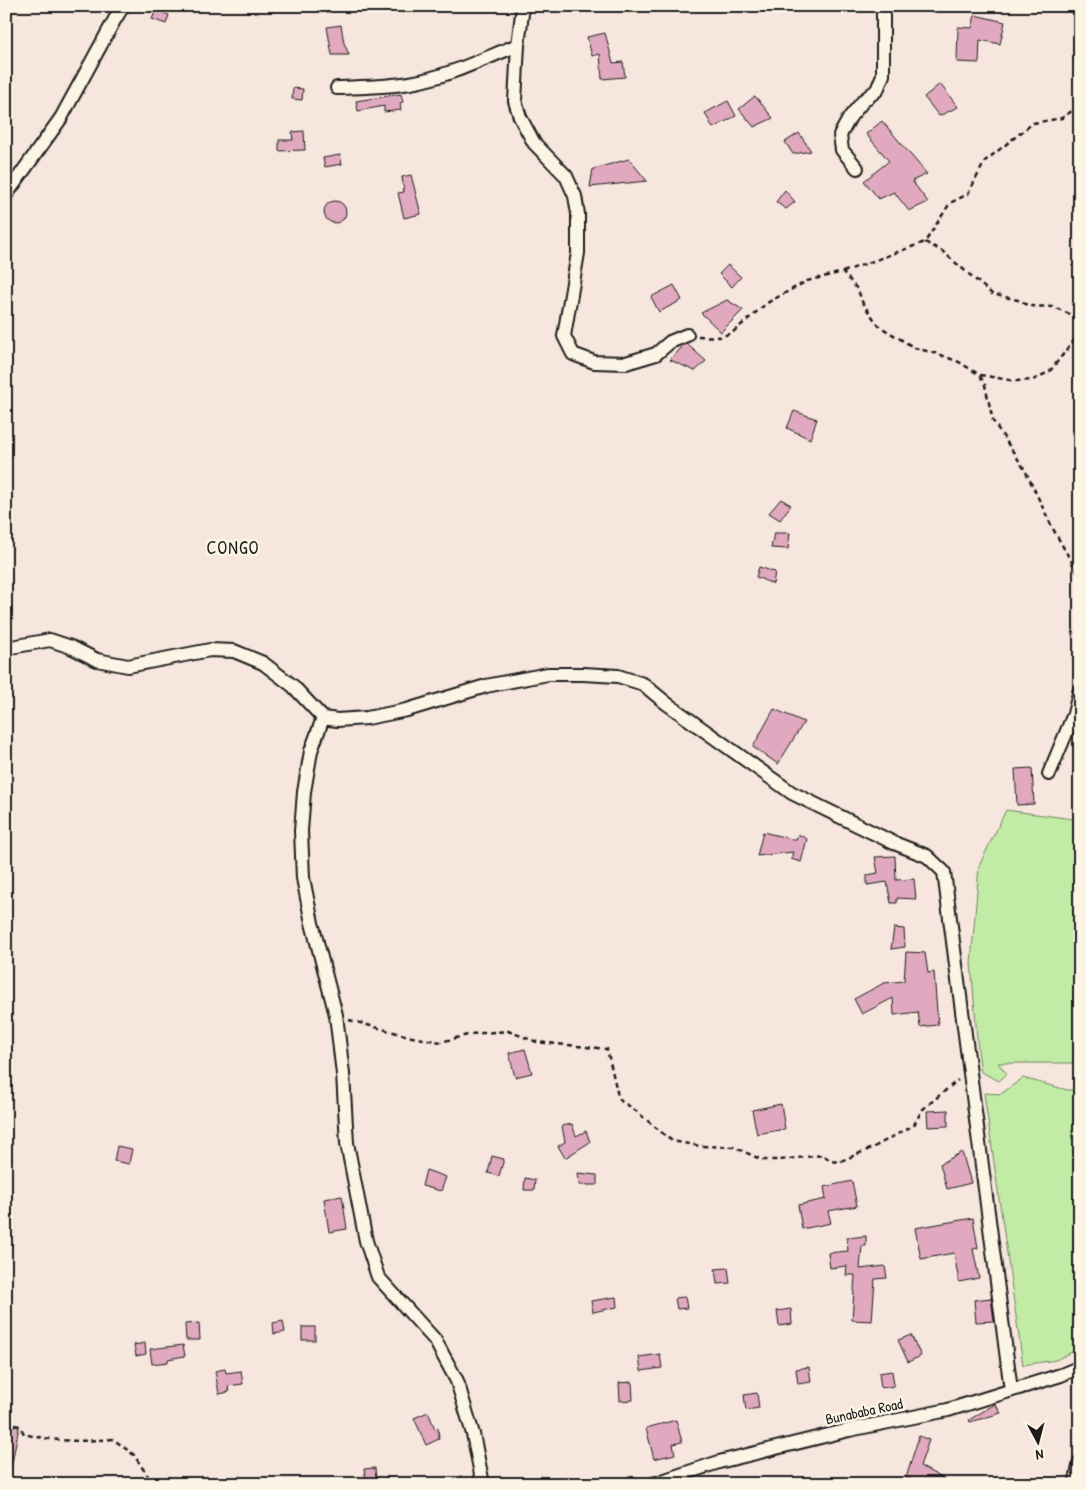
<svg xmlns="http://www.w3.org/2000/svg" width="1086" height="1490" viewBox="0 0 1086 1490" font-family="'Patrick Hand',sans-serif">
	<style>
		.green { fill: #c2eba6; stroke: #6f8461 }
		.building { fill: #e0a9bf; stroke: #1c1c1c }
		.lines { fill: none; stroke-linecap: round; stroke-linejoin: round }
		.street-casing { stroke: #1c1c1c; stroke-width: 16 }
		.path { stroke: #1c1c1c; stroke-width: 2.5; stroke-dasharray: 5 4; stroke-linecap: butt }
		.street { stroke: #fcf5e5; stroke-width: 12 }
		.labels { text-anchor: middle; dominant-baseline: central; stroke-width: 5; stroke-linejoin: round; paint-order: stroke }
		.street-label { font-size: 15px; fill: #1c1c1c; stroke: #fcf5e5 }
		.quarter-label { font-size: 18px; letter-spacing: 1px; fill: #1c1c1c; stroke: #fcf5e5 }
	</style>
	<rect width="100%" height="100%" fill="#f6e6dd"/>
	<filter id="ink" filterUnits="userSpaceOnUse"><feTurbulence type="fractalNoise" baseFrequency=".02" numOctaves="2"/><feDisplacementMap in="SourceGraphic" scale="10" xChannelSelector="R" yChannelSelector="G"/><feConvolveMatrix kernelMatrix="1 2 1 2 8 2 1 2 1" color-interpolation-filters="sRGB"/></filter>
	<g filter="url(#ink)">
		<g class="green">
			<path d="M1006 810 1080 820V1063H998L1007 1074 999 1081 981 1072 978 1050 971 963 979 866Z"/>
			<path d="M1023 1078 1067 1090H1080V1184L1076 1191 1080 1193V1348L1056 1360 1023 1365 984 1093 1001 1094Z"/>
		</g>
		<g class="building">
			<path d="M156 10 169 15 166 24 152 19Z"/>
			<path d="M975 15 1005 22 1000 44 980 40 979 63 957 62 958 27 972 28Z"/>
			<path d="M341 25 344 43 349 55H332L327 27Z"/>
			<path d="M605 33 613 63 623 62 625 77 602 79 600 54 592 56 587 37Z"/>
			<path d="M940 84 958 107 939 116 924 97Z"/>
			<path d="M293 88 303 89 302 100 292 99Z"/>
			<path d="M401 94 403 102 400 103 401 110 384 112V106L358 111 356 101Z"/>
			<path d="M755 96 773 118 754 127 739 109Z"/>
			<path d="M728 101 736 116 713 128 705 113Z"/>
			<path d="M882 121 927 174 912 181 928 202 909 211 894 192 879 199 864 181 889 161 866 134Z"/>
			<path d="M304 131 305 150 279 151V140H293L292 132Z"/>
			<path d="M799 133 811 151 793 154 785 142Z"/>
			<path d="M340 155 342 164 325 167 323 158Z"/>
			<path d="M629 159 647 181 590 187 593 169Z"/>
			<path d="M411 175 421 214 404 218 398 193 404 192 402 177Z"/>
			<path d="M785 190 795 202 786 209 776 202Z"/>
			<circle cx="335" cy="212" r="11"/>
			<path d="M728 265 741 277 732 287 719 274Z"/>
			<path d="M674 285 682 300 659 312 651 297Z"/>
			<path d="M727 300 743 310 721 332 701 313Z"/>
			<path d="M687 344 706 361 695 371 670 360 684 345Z"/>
			<path d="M794 411 817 419 810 439 787 428Z"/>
			<path d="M781 499 791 505 780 520 769 513Z"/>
			<path d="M774 533H790L788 549 771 548Z"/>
			<path d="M759 567 775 572 773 584 756 577Z"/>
			<path d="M774 709 804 722 778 764 753 747Z"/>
			<path d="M1032 768 1034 804 1017 805 1015 769Z"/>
			<path d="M763 832 796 840 798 834 807 839 801 862 791 859 793 852 757 856Z"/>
			<path d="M895 856 896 880 914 879 916 899 897 898V903H891L887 882 867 885V875L878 873 875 857Z"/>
			<path d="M894 928 904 929 905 947 891 949Z"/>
			<path d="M906 952 925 953 928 973 934 972 938 1025 920 1027 918 1012 894 1015 893 998 862 1014 854 999 884 983 904 981Z"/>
			<path d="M525 1049 532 1073 515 1077 509 1053Z"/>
			<path d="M781 1104 785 1129 757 1134 752 1110Z"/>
			<path d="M948 1110V1126L928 1127 927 1111Z"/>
			<path d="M572 1124 576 1136 586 1131 590 1142 565 1158 558 1146 565 1142 562 1126Z"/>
			<path d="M117 1146 132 1149 129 1164 114 1161Z"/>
			<path d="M962 1152 971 1183 947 1189 940 1164Z"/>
			<path d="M492 1156 504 1159 499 1176 488 1173Z"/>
			<path d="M426 1170 446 1177 441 1191 422 1186Z"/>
			<path d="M578 1173 597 1175V1185H579Z"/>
			<path d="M525 1178 535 1180 534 1190H524Z"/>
			<path d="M852 1181 857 1206 828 1211 831 1223 802 1229 798 1205 826 1199 824 1187Z"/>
			<path d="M342 1196 347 1229 329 1232 324 1199Z"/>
			<path d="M973 1218 978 1248 973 1249 979 1278 959 1282 954 1253 921 1259 915 1228Z"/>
			<path d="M866 1236V1246H862L860 1269 885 1266 887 1278 875 1279 872 1321 852 1320 855 1275H846L847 1266 830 1268 828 1253 848 1251 847 1238Z"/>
			<path d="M728 1268 730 1283 717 1284 715 1269Z"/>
			<path d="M616 1297 617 1307 593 1312 591 1301Z"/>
			<path d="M685 1297 687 1308 677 1309 675 1298Z"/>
			<path d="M991 1298 994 1321 976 1322 974 1300Z"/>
			<path d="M791 1309 792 1324 779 1326 777 1311Z"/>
			<path d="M283 1321 285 1332 274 1334 273 1323Z"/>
			<path d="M199 1323 200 1340H186L185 1324Z"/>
			<rect x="302" y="1327" width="13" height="13"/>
			<path d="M911 1335 921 1356 908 1362 898 1340Z"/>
			<path d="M145 1343 146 1354 136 1356 134 1345Z"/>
			<path d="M183 1345 185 1356 168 1359V1362L152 1364 150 1349Z"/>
			<path d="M660 1354 662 1368 641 1371 639 1357Z"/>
			<path d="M809 1367 811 1382 798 1384 796 1369Z"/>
			<path d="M225 1369 226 1373 241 1371 243 1384 228 1386 229 1392 219 1394 215 1371Z"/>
			<path d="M892 1371 894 1386 881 1388 879 1373Z"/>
			<path d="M632 1382 633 1400 620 1401 619 1383Z"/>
			<path d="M757 1393 759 1408 746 1410 744 1395Z"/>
			<path d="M995 1404 1001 1413 970 1422 969 1420Z"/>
			<path d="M428 1412 435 1429 438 1428 439 1439 426 1445 414 1418Z"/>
			<path d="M676 1420 682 1442 673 1444 675 1454 654 1459 646 1428Z"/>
			<path d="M6 1424 19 1427 11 1468H6Z"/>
			<path d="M919 1436 929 1440 920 1466 953 1484H927L906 1478Z"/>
			<path d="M375 1468 376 1479 366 1480 364 1469Z"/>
		</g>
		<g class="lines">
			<defs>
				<g id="street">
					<path d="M523 6 518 45 515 101 520 117 534 143 566 176 575 196 578 214V253L564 336 573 354 594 362 626 363 656 354 670 342 687 335"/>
					<path d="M337 88C361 87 385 87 410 83 447 77 483 59 518 45"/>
					<path d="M857 168 842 150 840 135 850 117 864 100 877 90 883 75V6"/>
					<path d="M6 195 61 118 115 19 123 6"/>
					<path d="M6 648 50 640 71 647 97 660 128 666 210 650 234 651 263 663 293 686 323 718 337 720 367 718 407 710 486 686 548 674H583L618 676 643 684 666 703 792 793 894 843 927 856 944 872 1011 1390"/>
					<path d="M323 718 311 751 304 792 301 831 303 878 312 923 336 1015 343 1074 347 1143 366 1241 378 1277 435 1340 457 1381 473 1434 483 1484"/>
					<path d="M1049 774 1074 714 1080 689"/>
					<path d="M653 1484 719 1462 849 1430 948 1410 1061 1375 1080 1367"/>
					<path d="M1075 1484 1080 1462"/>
				</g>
			</defs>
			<use href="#street" class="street-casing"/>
			<g class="path">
				<path d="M925 242 942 251 992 294 1022 301 1028 306 1054 307 1080 319"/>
				<path d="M843 272 925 242 950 203 968 194 985 161 1033 123 1062 118 1076 108H1080"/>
				<path d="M698 336 721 337 733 332 767 303 807 281 843 272 858 290 863 304 879 326 915 348 938 354 959 362 980 375 1015 381 1033 380 1050 371 1080 333"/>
				<path d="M980 376 985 385 993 421 1025 470 1052 527 1080 577"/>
				<path d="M349 1020 412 1037 441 1042 471 1034 508 1031 537 1042 607 1049 618 1096 622 1102 631 1107 672 1141 700 1146 734 1147 762 1160H780L823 1155 831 1161 839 1162 874 1147 914 1125 922 1110 958 1080"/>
				<path d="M6 1423 20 1426 24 1434C58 1442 79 1442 113 1439L134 1455 153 1484"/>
			</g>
			<use href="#street" class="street"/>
		</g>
	</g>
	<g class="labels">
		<g class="street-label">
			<text transform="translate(864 1411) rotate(-12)">Bunababa Road</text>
		</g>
		<g class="quarter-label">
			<text x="233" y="547">CONGO</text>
		</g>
	</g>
	<rect width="1086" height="1490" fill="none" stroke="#fcf5e5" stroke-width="25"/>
	<rect x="12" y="12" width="1061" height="1465" fill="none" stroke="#1c1c1c" stroke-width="2" filter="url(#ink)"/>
	<g transform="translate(1038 1442) rotate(173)" stroke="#fcf5e5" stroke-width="4" paint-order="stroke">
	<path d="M0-4L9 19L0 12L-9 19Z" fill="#1c1c1c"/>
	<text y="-8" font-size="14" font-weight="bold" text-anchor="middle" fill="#1c1c1c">N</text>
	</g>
</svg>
